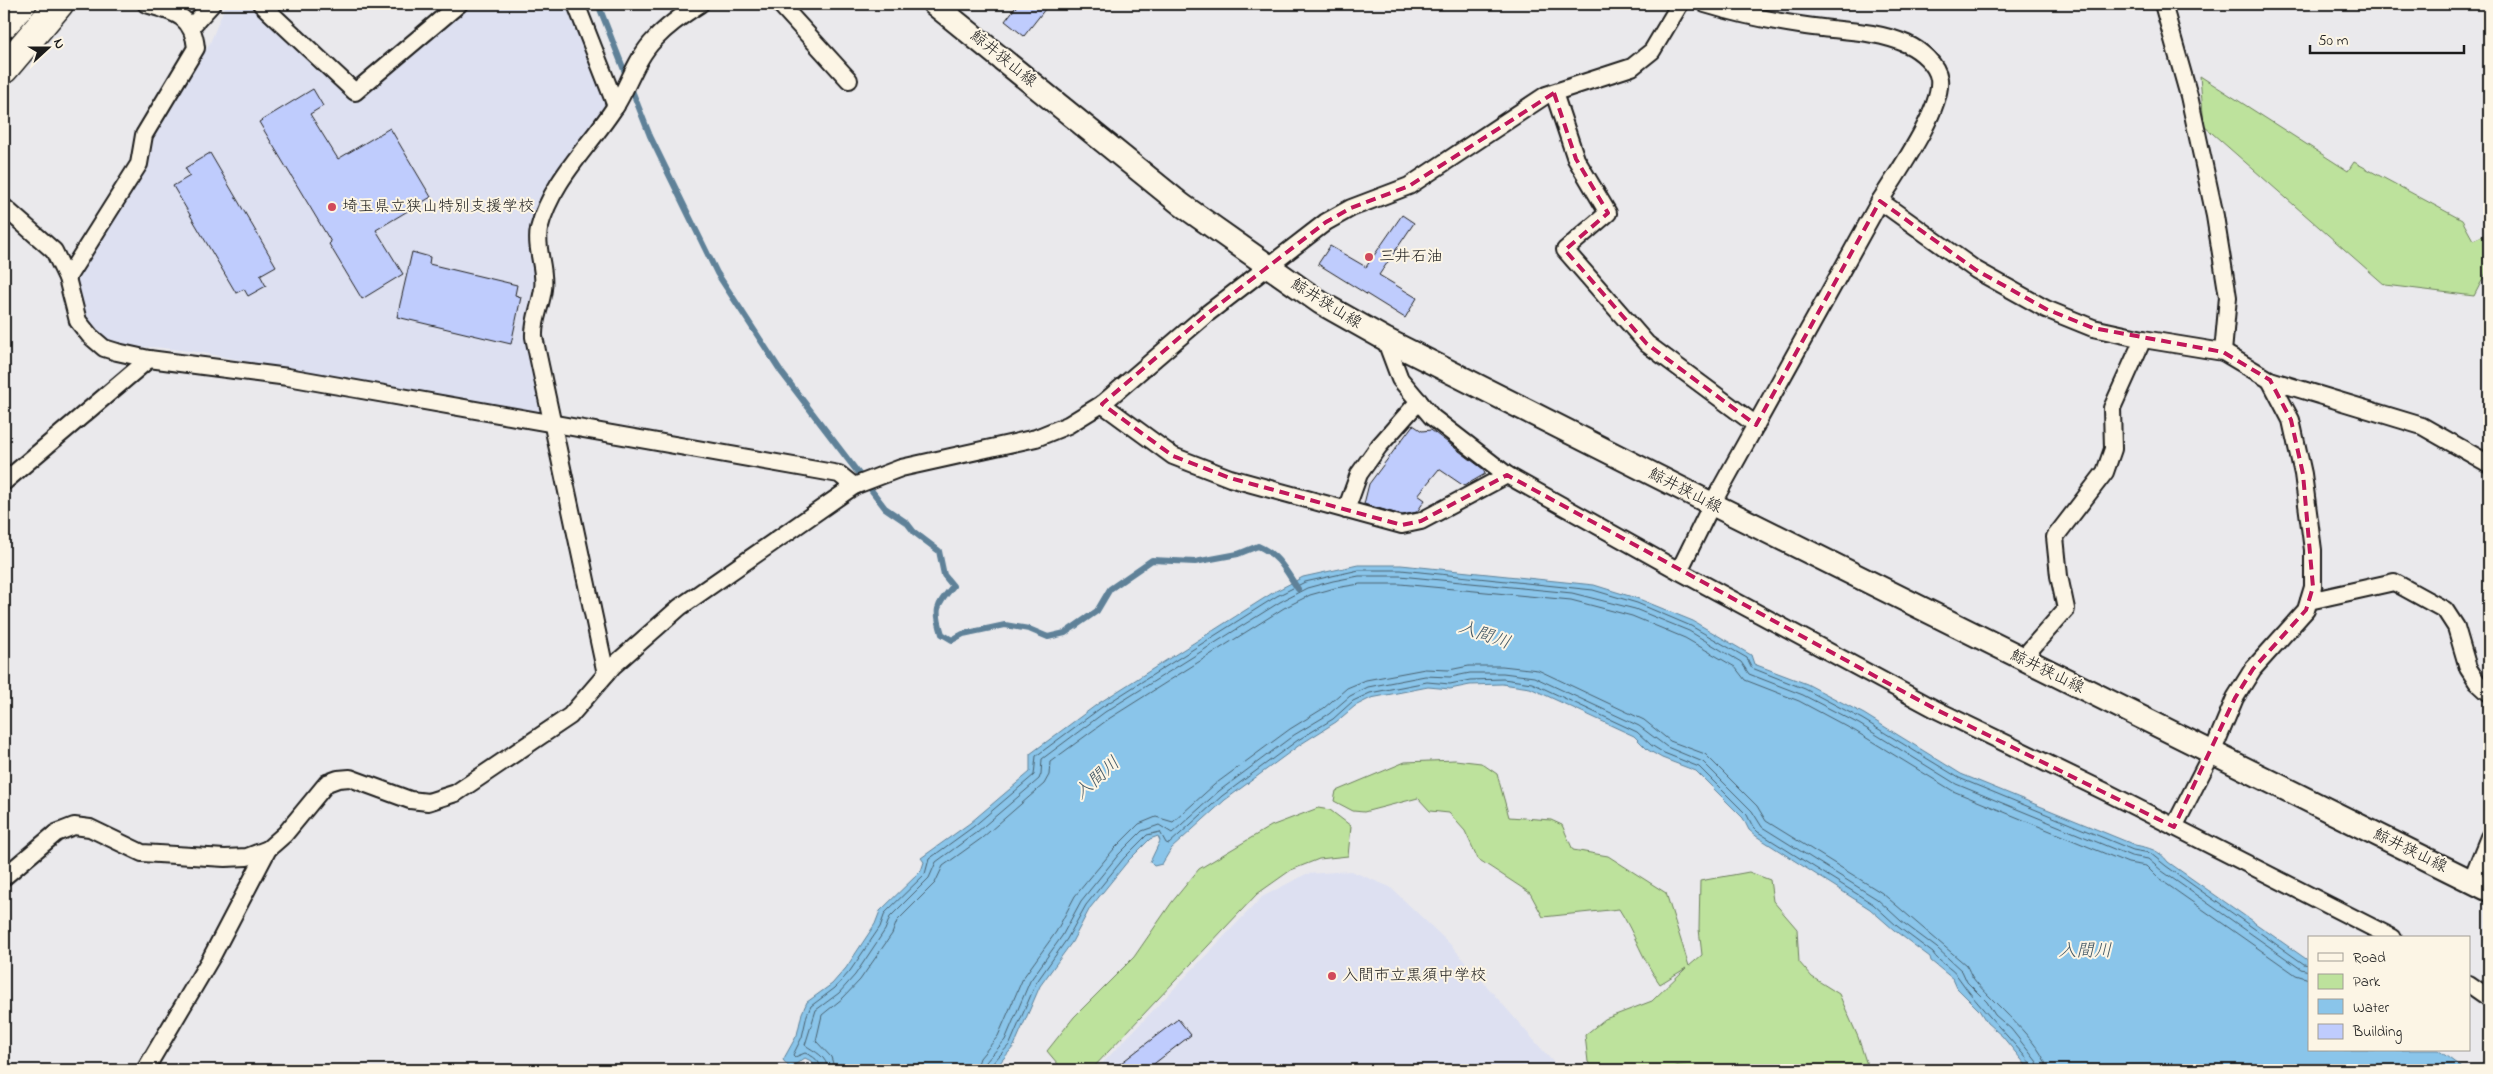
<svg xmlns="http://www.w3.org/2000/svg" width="2493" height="1074" viewBox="0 0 2493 1074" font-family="'Indie Flower','Klee One',sans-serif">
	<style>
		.built { fill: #dde0f1 }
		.green { fill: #bde29c; stroke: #6c7f5c }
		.water { fill: #8ac5ea; stroke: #5e8198 }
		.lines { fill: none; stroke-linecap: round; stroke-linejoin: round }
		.shore { stroke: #48606e; stroke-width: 1 }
		.stream { stroke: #5e8198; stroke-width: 6 }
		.building { fill: #bfccfd; stroke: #1c1c1c }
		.street-casing { stroke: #1c1c1c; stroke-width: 20 }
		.secondary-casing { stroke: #1c1c1c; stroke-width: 26 }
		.highway-casing { stroke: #1c1c1c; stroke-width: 31 }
		.street { stroke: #fcf5e5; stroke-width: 16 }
		.secondary { stroke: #fcf5e5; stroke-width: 22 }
		.highway { stroke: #fcf5e5; stroke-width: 28 }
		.marked { fill: none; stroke: #c2185b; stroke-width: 4; stroke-dasharray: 10 6; stroke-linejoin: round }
		.poi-dot { fill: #d1495b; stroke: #fcf5e5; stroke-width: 2 }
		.labels { text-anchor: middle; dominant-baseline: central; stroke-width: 4; stroke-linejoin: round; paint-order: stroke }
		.street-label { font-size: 16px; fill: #1c1c1c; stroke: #fcf5e5 }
		.poi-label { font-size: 16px; fill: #1c1c1c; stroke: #fcf5e5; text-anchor: start }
		.water-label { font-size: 18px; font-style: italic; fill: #425764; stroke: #fcf5e5 }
	</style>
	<rect width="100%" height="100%" fill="#eae9ec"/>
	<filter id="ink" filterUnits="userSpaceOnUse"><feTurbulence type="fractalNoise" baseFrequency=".02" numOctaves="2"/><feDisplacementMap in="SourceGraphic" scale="10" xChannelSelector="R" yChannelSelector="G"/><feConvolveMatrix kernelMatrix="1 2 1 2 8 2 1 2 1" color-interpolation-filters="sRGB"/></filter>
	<g filter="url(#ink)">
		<g class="built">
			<path d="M226 4H253L354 103 472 4H568L607 107 567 157 549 188 534 247 543 412 541 417 198 352 154 347 129 348 110 344 95 335 87 321 74 284 149 162 154 135 210 43Z"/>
			<path d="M1351 871 1390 887 1450 944 1560 1070H1096L1262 897 1306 874Z"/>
		</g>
		<g class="green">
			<path d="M2200 76 2348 171 2354 162 2462 220 2473 240 2489 233V267L2474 296 2385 285 2204 126Z"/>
			<path d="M1455 760 1481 763 1497 774 1509 817 1551 820 1562 825 1573 850 1608 856 1666 893 1689 966 1702 955 1699 929 1700 881 1749 872 1770 880 1773 901 1797 929 1799 962 1812 977 1839 994 1858 1037 1868 1068 1866 1070H1705L1677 1066 1670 1070H1595L1588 1062 1585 1035 1605 1019 1652 1001 1686 968 1660 984C1643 961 1635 934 1619 909L1543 917 1530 893 1478 859 1465 831 1449 813 1430 811 1418 798 1364 812 1353 811 1334 801 1336 791 1405 762Z"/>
			<path d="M1318 808 1330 810 1351 826 1348 856 1319 859 1291 870 1257 894 1091 1070H1063L1047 1051 1074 1017 1134 957 1172 902 1199 869 1271 826Z"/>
		</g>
		<path class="water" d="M1358 565H1401L1594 585 1639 599 1693 621 1751 655 1754 664 1807 684 1864 714 1961 774 2135 845C2150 848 2159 850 2168 862L2309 961V1050H2438L2465 1070H2030L2002 1036 1987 1023 1979 1010 1957 988 1953 979 1931 961 1930 957 1894 930 1870 909 1756 836 1749 830 1743 818 1696 771 1662 758 1648 750 1634 736 1530 688 1502 684 1470 685 1450 689 1428 687 1371 698 1355 706 1336 722 1301 744 1225 800 1171 849 1162 864 1154 866 1150 862 1160 841 1158 836 1150 839 1128 861 1090 908 1072 942 1040 986 1014 1046 994 1070H816L811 1061 805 1058 790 1068 783 1060 797 1035 802 1013 807 1002 832 984 846 968 875 924 880 911 921 871 924 862 921 858 970 823 1030 772V754L1099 703 1274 592 1303 577Z"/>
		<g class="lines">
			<g class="shore">
				<path d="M821 1070C821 1061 813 1056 805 1053L795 1057 793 1055 802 1037 807 1015 811 1006 835 988 850 971 880 927 885 913 925 874 929 859 973 827 1034 775 1036 756 1102 707 1277 596 1305 582 1359 570H1401L1593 590 1637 603 1691 626 1747 658 1752 668 1805 689 1862 719 1959 778 2133 850 2150 853 2166 866 2304 964 2309 965"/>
				<path d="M828 1070C827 1056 815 1052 805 1045L816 1010 839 993 855 975 885 930 890 917 929 878 936 862 977 832 1039 779 1041 774 1042 759 1105 712 1280 602 1307 588 1333 581 1359 576H1400L1572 593 1635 609 1689 631 1741 662 1749 674 1803 695 1859 724 1956 784 2131 856 2148 859 2162 871 2301 969 2309 971"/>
				<path d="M835 1070 831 1057 816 1041 822 1015 843 998 860 980 892 934 897 921 935 883 943 866 982 838 1044 784 1049 775 1050 762 1110 718 1284 608 1310 595 1335 588 1360 584H1400L1571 600 1632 616 1685 638 1735 667 1745 680 1799 701 1855 731 1953 791 2128 863 2146 866 2158 878 2296 975 2309 979"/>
				<path d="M976 1070 980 1058 998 1036 1023 978 1056 932 1075 896 1114 849 1139 824 1156 817 1173 822 1214 785 1290 729 1324 708 1347 688 1366 680 1425 669 1449 670 1469 666H1502L1538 670 1644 720 1670 741 1705 754 1757 806 1766 821 1882 893 1966 965C1969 969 1970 974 1973 978 1989 1000 2046 1045 2047 1070"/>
				<path d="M984 1070 986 1062 1005 1040 1030 981 1062 936 1081 901 1119 854 1142 831 1159 825 1172 833 1219 791 1294 735 1329 714 1350 696 1368 687 1425 676 1450 677 1470 673H1503L1534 677 1639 726 1667 747 1703 762 1752 811 1762 827 1877 899 1901 921 1937 948 1962 971 1967 982 1987 1002 1995 1015 2011 1029 2037 1062 2039 1070"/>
				<path d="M990 1070 991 1065 1010 1044 1036 983 1067 939 1086 905 1124 858 1147 835 1160 832 1166 843 1169 844 1222 796 1298 740 1333 719 1353 701 1370 693 1427 682 1450 684 1470 680 1503 679 1532 683 1637 732 1651 745 1664 753 1699 767 1747 815 1753 827 1758 832 1873 904 1897 926 1933 953C1939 963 1951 967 1958 977 1979 1008 2008 1035 2032 1065L2033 1070"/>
			</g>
			<path class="stream" d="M598 4 650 136 717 273 782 373 885 508 907 523 914 532 939 551 944 575 953 586C936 607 934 608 942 634L952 640 963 634 1005 625 1029 629 1048 637 1065 633 1097 611 1110 589 1152 560 1195 562 1238 554 1258 546C1279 555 1286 571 1298 589"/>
		</g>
		<g class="building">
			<path d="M1018 4H1049L1024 36 1005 21Z"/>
			<path d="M313 89 323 106 310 114 338 159 390 128 431 197 376 230 403 274 362 299 329 244 331 242 259 122Z"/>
			<path d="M210 153 276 266 260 275 266 286 248 296 244 289 236 293 173 186 190 176 185 168Z"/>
			<path d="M1402 215 1414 223 1379 275 1417 298 1405 318 1318 264 1330 246 1366 267Z"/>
			<path d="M412 252 430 257 429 264 517 285 515 295 521 297 511 344 397 317Z"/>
			<path d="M1413 425 1422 431 1431 430 1483 469 1485 474 1464 486 1439 469 1418 495 1425 500 1417 512 1402 515 1364 504 1369 484Z"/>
			<path d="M1178 1019 1191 1035 1146 1070H1112Z"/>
		</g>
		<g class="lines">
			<defs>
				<g id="street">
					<path d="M261 4 355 92 459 4"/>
					<path d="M576 4 616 106"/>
					<path d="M780 4 849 80"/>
					<path d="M1705 4C1738 14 1771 21 1806 26 1839 31 1875 30 1907 44 1920 50 1937 64 1939 79 1943 109 1896 175 1880 201L1976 270 2046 309 2093 328 2143 339 2223 352 2270 380 2422 426 2489 464"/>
					<path d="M2163 4 2189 96 2215 216 2228 297 2223 352"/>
					<path d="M191 27 212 4"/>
					<path d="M1554 93 1576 159 1608 213 1565 250 1647 344 1756 425"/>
					<path d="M4 207 54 251 67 278 78 321 90 336 104 348 117 352 149 359 288 377 839 474 854 486"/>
					<path d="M67 278 139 164 144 135 196 48C193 15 174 12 146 4"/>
					<path d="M1385 339 1400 379 1432 417 1507 475 1679 571 1937 710 2106 792 2393 938"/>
					<path d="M1102 404 1173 456 1230 478 1402 525 1421 521 1507 475"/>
					<path d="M4 482 149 359"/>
					<path d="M1346 510 1359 474 1379 446 1419 401"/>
					<path d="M1679 571 1712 504 1880 201"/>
					<path d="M2309 601 2394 582 2445 610 2456 627 2468 668 2477 682 2489 693"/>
					<path d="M2022 659 2066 609 2059 576 2055 537 2105 472 2113 449 2112 408 2143 339"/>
					<path d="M606 674 534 337C533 320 541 306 543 289 546 269 535 249 539 229 551 181 589 147 615 107 629 85 636 58 655 39 668 25 684 14 700 4"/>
					<path d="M2174 827 2212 753 2235 698 2253 669 2306 610 2313 587V550L2303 474 2291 420 2270 380"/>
					<path d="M4 877 56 833 74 826 90 828 142 853 225 858 247 857 268 849 285 834 327 783 338 779 350 778 410 800 428 802 456 793 570 716 613 666 680 607 854 486 901 468 1036 438 1068 425 1102 404 1208 313 1326 222 1351 208 1409 186 1546 95 1632 67 1652 51 1680 4"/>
					<path d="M2471 881 2489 837"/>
					<path d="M2469 984 2489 998"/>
					<path d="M145 1070 211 958 268 849"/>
				</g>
				<path id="secondary" d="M934 4 1182 205 1321 303 1385 339 1712 504 2489 890"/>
				<g id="highway">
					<path d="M4 24 22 4"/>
					<path d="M4 69 59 4"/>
				</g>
			</defs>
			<use href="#street" class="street-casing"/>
			<use href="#secondary" class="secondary-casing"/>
			<use href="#highway" class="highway-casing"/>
			<use href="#street" class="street"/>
			<use href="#secondary" class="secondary"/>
			<use href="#highway" class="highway"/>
		</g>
	</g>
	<path class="marked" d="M1554 93 1576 159 1608 213 1565 250 1647 344 1756 425 1880 201 1976 270 2046 309 2093 328 2223 352 2270 380 2291 420 2303 474 2313 587 2306 610 2253 669 2235 698 2174 827 1937 710 1507 475 1421 521 1402 525 1230 478 1173 456 1102 404 1208 313 1326 222 1351 208 1409 186Z"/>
	<g class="poi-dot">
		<circle cx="332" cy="207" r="5"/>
		<circle cx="1369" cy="257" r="5"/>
		<circle cx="1332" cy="976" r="5"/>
	</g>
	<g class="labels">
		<g class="street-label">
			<text transform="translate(1003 59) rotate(39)">鯨井狭山線</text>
			<text transform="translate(1326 304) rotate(32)">鯨井狭山線</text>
			<text transform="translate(1685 491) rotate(27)">鯨井狭山線</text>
			<text transform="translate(2047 672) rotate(26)">鯨井狭山線</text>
			<text transform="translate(2410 851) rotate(26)">鯨井狭山線</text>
		</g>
		<g class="poi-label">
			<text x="342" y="207">埼玉県立狭山特別支援学校</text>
			<text x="1379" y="257">三井石油</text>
			<text x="1342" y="976">入間市立黒須中学校</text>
		</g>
		<g class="water-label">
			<text transform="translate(1484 636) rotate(19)">入間川</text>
			<text transform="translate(1098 779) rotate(-42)">入間川</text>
			<text x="2085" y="952">入間川</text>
		</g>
	</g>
	<rect width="2493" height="1074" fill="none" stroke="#fcf5e5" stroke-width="20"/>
	<rect x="10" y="10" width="2473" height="1054" fill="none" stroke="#1c1c1c" stroke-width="2" filter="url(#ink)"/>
	<rect x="2308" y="936" width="162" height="115" fill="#fcf5e5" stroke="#a29e95"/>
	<rect x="2318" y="953" width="25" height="8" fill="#fcf5e5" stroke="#a29e95"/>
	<text x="2353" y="962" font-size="15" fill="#1c1c1c">Road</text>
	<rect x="2318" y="974" width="25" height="15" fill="#bde29c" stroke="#a29e95"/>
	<text x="2353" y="986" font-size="15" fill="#1c1c1c">Park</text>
	<rect x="2318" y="999" width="25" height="15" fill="#8ac5ea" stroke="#a29e95"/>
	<text x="2353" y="1012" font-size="15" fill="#1c1c1c">Water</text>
	<rect x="2318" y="1024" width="25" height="15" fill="#bfccfd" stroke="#a29e95"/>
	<text x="2353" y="1036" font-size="15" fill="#1c1c1c">Building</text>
	<g transform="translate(48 48) rotate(69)" stroke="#fcf5e5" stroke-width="4" paint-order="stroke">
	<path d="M0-4L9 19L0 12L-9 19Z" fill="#1c1c1c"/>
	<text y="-8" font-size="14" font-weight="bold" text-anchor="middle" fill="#1c1c1c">N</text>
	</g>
	<path d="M2310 45v8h154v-8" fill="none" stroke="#1c1c1c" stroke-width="2.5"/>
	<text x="2318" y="45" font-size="15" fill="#1c1c1c" stroke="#fcf5e5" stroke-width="4" paint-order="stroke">50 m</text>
</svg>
